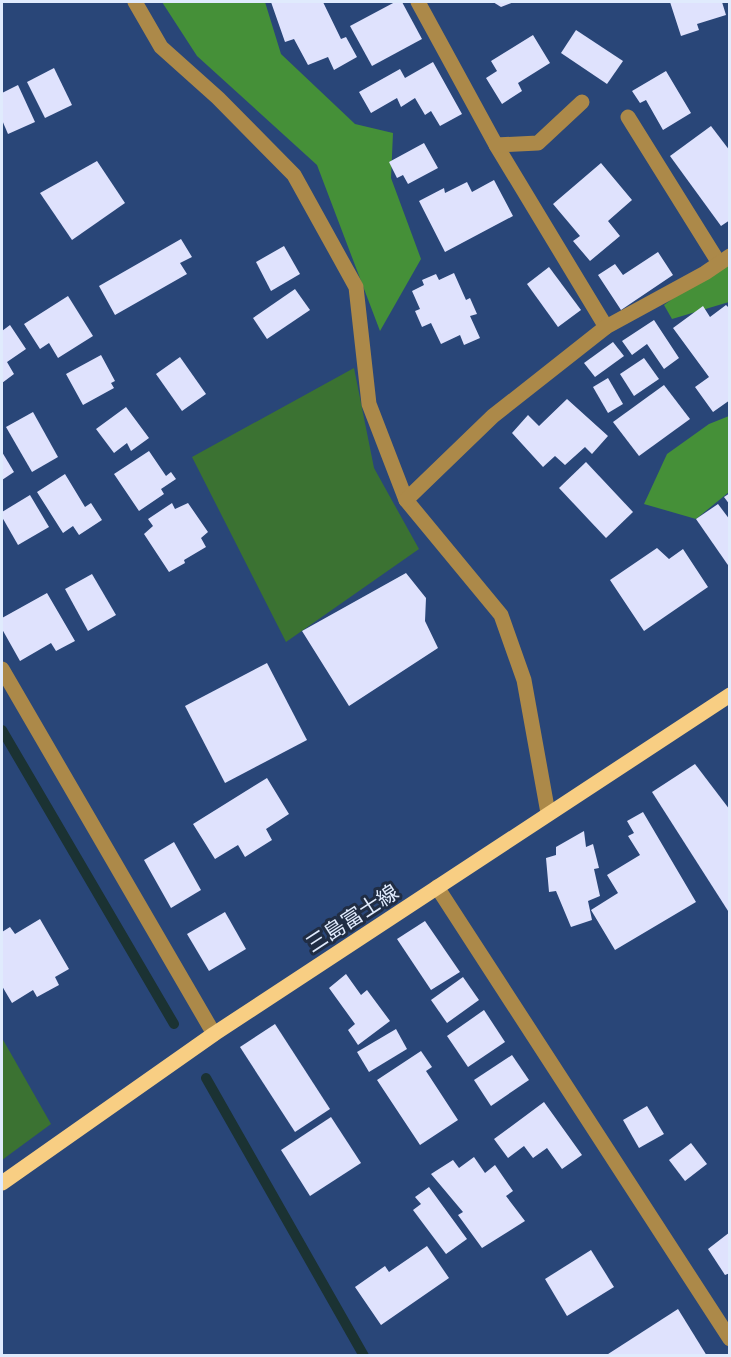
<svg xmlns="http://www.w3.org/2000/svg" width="731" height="1357" viewBox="0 0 731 1357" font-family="Inter,'Noto Sans JP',sans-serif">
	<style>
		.green { fill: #3b7232 }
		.forest { fill: #459038 }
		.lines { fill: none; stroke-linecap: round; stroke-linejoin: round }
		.stream { stroke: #1b3233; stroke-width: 10 }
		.building { fill: #dfe2fd }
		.minor { stroke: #ac8949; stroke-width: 15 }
		.major { stroke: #f8ce83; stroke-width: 15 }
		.labels { text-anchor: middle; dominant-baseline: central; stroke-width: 6; stroke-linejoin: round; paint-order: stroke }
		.street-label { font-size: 21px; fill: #e0ebfd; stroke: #202d44 }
	</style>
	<rect width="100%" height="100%" fill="#294678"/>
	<g class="green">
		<path d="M354 368 374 468 419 549 286 642 192 457Z"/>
		<path d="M2 1038 51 1124 2 1160Z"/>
	</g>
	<g class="forest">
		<path d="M162 2H265L281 54 355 124 393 133 391 178 421 259 380 331 317 165 197 56Z"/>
		<path d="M729 257V302L672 319 664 305Z"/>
		<path d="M729 416V492L696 519 644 504 667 454 709 424Z"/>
	</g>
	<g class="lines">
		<g class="stream">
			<path d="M2 730 174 1024"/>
			<path d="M206 1078 364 1356"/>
		</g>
	</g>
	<g class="building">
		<path d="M271 2H323L341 39 346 37 357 57 334 70 328 57 308 65 294 39 285 42Z"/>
		<path d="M395 2H402L422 39 372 66 350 26Z"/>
		<path d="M493 2H514L501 7Z"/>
		<path d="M670 2H722L726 15 697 24 699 30 681 36Z"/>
		<path d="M576 30 623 61 607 84 561 53Z"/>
		<path d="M533 35 550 63 518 83 522 91 502 104 486 78 497 71 491 61Z"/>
		<path d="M433 62 462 114 440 126 431 111 425 115 415 98 401 107 397 98 371 113 359 92 400 69 405 78Z"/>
		<path d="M54 68 72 105 45 118 27 82Z"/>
		<path d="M666 71 691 113 663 130 646 100 640 103 632 91Z"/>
		<path d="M18 85 35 122 8 134 2 120V93Z"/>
		<path d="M711 126 730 151V220L721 226 670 156Z"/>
		<path d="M424 143 438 168 408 184 403 175 397 178 389 162Z"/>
		<path d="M97 161 125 203 72 240 40 193Z"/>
		<path d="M601 163 632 200 608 221 620 236 590 261 573 241 580 236 553 204Z"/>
		<path d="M494 180 513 216 445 252 419 201 444 188 445 193 467 182 472 192Z"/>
		<path d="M181 239 192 257 180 263 187 274 115 315 99 286Z"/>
		<path d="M284 246 300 274 271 291 256 262Z"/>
		<path d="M658 252 673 275 621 310 598 275 615 264 623 275Z"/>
		<path d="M549 267 581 310 558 327 527 284Z"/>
		<path d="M454 273 466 300 470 298 477 314 470 316 480 338 464 345 460 335 441 344 431 323 422 327 415 311 420 309 412 291 424 285 422 280 436 274 439 280Z"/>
		<path d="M295 289 310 310 267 339 253 318Z"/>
		<path d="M68 296 93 336 58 358 49 343 40 349 24 324Z"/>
		<path d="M726 305 730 309V400L713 412 695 387 709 377 673 328 703 306 710 317Z"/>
		<path d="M654 320 679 358 664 369 647 344 632 355 622 341Z"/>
		<path d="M10 325 26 349 7 362 14 374 2 383V331Z"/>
		<path d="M613 342 624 356 595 377 584 363Z"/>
		<path d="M101 355 115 381 111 383 114 388 83 405 66 374Z"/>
		<path d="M180 357 206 394 182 411 156 374Z"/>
		<path d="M644 358 659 379 634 396 620 374Z"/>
		<path d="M608 378 623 404 608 413 593 387Z"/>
		<path d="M664 385 690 419 639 456 613 422Z"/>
		<path d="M567 399 608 436 592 454 585 447 565 465 555 456 543 467 512 433 528 415 539 426Z"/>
		<path d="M126 407 149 438 131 451 127 443 114 453 96 429Z"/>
		<path d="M33 412 58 457 32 472 6 427Z"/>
		<path d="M149 451 166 476 171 472 176 479 161 489 164 494 139 511 114 474Z"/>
		<path d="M2 452 14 472 2 480Z"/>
		<path d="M586 462 633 512 606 538 559 488Z"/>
		<path d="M65 474 85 507 91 503 102 520 79 535 73 526 63 533 37 492Z"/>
		<path d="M730 493V505L724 497Z"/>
		<path d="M30 495 49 527 18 545 2 517V512Z"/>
		<path d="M172 503 175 509 188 503 208 532 201 538 206 547 184 560 185 563 169 572 144 534 153 526 148 519Z"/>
		<path d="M718 504 730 520V568L696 519Z"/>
		<path d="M657 548 669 559 683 549 708 587 644 631 610 580Z"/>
		<path d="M406 573 426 598 425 621 438 648 349 706 302 631Z"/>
		<path d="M92 574 116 615 88 631 65 589Z"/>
		<path d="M47 593 75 641 56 651 51 643 20 661 2 629V618Z"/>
		<path d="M267 663 307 740 225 783 185 706Z"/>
		<path d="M695 764 730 810V914L652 792Z"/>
		<path d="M267 778 289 814 266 829 272 840 245 857 238 845 215 859 193 824Z"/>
		<path d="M643 812 696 902 615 950 591 910 618 893 607 875 640 855 628 836 634 833 627 821Z"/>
		<path d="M584 831 586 847 593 844 599 868 594 869 600 896 588 901 592 920 571 927 556 891 549 892 546 858 556 855V847Z"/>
		<path d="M174 842 201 890 171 908 144 860Z"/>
		<path d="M225 912 246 949 209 971 187 934Z"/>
		<path d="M40 919 69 969 55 977 59 985 37 997 33 990 12 1003 2 986V932L10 927 15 934Z"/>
		<path d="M425 921 460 972 431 990 397 939Z"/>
		<path d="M346 974 361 995 367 990 390 1021 358 1045 348 1030 355 1024 329 988Z"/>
		<path d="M463 977 479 1000 447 1023 431 1000Z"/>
		<path d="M484 1010 505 1042 468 1067 447 1036Z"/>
		<path d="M275 1024 330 1109 295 1132 240 1047Z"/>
		<path d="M396 1029 407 1049 369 1072 357 1052Z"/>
		<path d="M421 1051 432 1067 426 1071 458 1120 420 1145 377 1080Z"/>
		<path d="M512 1055 529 1080 491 1106 474 1080Z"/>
		<path d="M544 1102 582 1155 562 1169 547 1148 533 1158 524 1146 508 1158 494 1139Z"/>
		<path d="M647 1106 664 1134 639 1148 623 1120Z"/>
		<path d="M331 1117 361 1163 310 1196 281 1150Z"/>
		<path d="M691 1143 707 1164 685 1181 669 1160Z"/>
		<path d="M474 1157 485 1173 495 1165 513 1191 506 1196 525 1221 482 1248 458 1215 463 1212 431 1174 453 1160 459 1168Z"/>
		<path d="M429 1187 467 1239 446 1254 413 1210 421 1204 415 1197Z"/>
		<path d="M730 1232V1273L725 1275 708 1249Z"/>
		<path d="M427 1246 449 1278 381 1325 355 1287 385 1266 389 1272Z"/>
		<path d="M591 1250 614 1287 567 1316 545 1279Z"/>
		<path d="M678 1309 707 1356H605Z"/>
	</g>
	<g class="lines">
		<g class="minor">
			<path d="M135 2 161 47 218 98 294 175 356 287 369 404 406 500 501 615 524 680 548 813"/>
			<path d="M418 2 496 145 606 327"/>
			<path d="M628 117 719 263"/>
			<path d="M496 145 538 143 582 102"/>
			<path d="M406 500 493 416 606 327 705 273 730 256"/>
			<path d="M2 669 214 1034"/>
			<path d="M437 887 730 1339"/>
		</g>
		<path class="major" d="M2 1183 214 1034 730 695"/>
	</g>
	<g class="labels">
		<g class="street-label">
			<text transform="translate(352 918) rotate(-33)">三島富士線</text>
		</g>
	</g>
	<rect width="731" height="1357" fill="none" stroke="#e0ebfd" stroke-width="6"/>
</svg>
